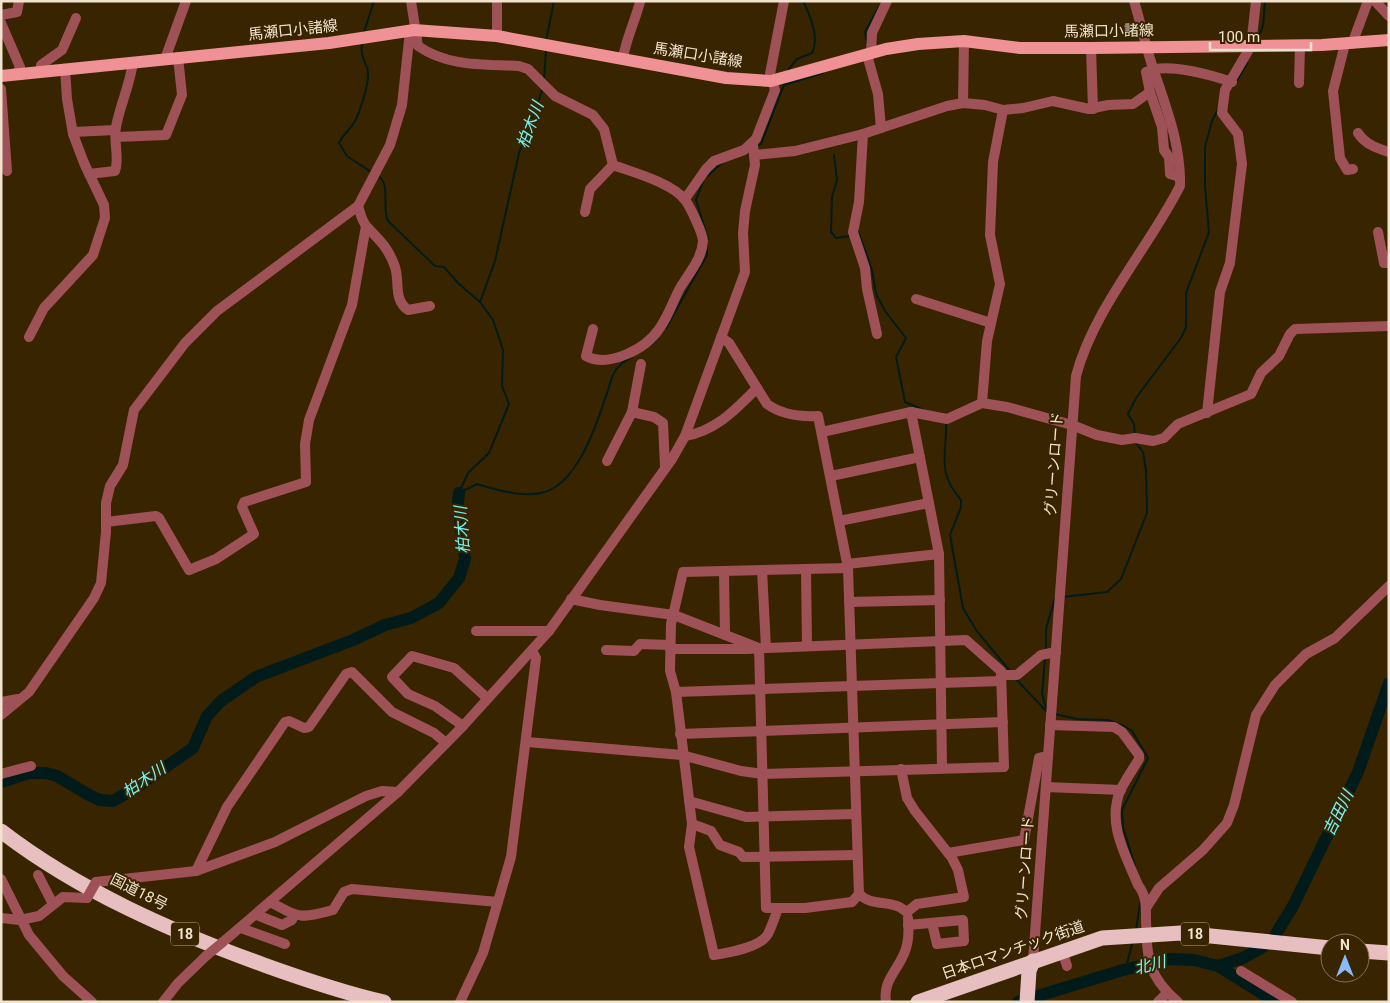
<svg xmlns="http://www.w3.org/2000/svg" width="1390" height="1003" viewBox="0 0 1390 1003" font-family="Roboto,'Noto Sans JP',sans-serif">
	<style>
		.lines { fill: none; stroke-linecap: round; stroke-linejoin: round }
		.stream { stroke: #011b1b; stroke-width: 2 }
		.river { stroke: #011b1b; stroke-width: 12 }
		.minor { stroke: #9e5257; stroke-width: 10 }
		.major { stroke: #f09196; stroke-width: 12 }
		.highway { stroke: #e7bfc0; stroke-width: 15 }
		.minor-bridge { stroke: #9e5257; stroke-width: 10 }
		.labels { text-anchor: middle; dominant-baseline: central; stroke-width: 4; stroke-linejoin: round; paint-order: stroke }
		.shield { fill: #392400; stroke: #baaa91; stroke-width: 1 }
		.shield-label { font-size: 14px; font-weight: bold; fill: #f1e3cf }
		.street-label { font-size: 15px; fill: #f1e3cf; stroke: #392400 }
		.water-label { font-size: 16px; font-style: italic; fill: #70f7f9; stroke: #392400 }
	</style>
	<rect width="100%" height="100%" fill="#392400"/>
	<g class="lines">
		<g class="stream">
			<path d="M364 32 374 1"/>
			<path d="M1257 40 1263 26 1265 1"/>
			<path d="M546 41 554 1"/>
			<path d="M362 42C359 60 369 63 368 75 368 87 360 111 355 121 351 129 343 134 339 143L347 156 371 172"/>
			<path d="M867 42 865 32 880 5"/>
			<path d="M788 70 797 59 812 53C820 38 810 15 803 1"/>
			<path d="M544 81 546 50"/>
			<path d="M1236 82 1247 63"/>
			<path d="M784 85 823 73"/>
			<path d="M756 147 761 144 785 82"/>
			<path d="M834 155 837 180 832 197 831 232 836 238 849 236"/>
			<path d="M377 175C392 184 381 207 388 221L435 266 444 267 458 283 480 302"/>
			<path d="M858 231 872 270 876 294 885 311 906 338 896 357 905 402 924 410"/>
			<path d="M708 239 696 200 704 179 722 163"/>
			<path d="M666 328 707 255V244"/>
			<path d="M651 345 658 338"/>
			<path d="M946 422C947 456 936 471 961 500V507L950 535 963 608 976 630 1010 671"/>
			<path d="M1135 435 1134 424 1128 414 1136 398 1181 338 1186 327V293L1209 232 1205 186V147L1212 121 1218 109"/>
			<path d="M459 493 477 484C497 490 520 497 541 493 576 486 595 429 605 399 614 376 609 370 632 357"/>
			<path d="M459 493 468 473 489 453 509 404 502 386 503 350 493 320 480 302 495 261 519 153 543 88"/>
			<path d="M1063 597 1107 592 1121 579 1147 513 1146 470 1143 452 1136 443"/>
			<path d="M1046 651V629L1055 598"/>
			<path d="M1045 659 1042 694 1047 711"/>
			<path d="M1016 679 1047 712"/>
			<path d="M1055 714 1077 719 1108 720 1124 726 1132 731 1148 758 1122 810 1123 827 1135 866"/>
			<path d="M1136 930 1140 903"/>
			<path d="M1123 970 1126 967 1133 941"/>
		</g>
		<g class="river">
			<path d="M1 782 29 773H46L57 776 89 795 100 800 113 801 134 789 193 748 207 716 221 701 256 677 353 640 385 625 411 618 439 603 459 578 465 559 458 503 459 493"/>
			<path d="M1274 937 1293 906 1358 772 1389 683"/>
			<path d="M1218 966 1243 958 1263 947"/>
			<path d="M1018 1002 1123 970 1170 959 1194 960 1218 966 1276 1002"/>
		</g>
		<g class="minor">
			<path d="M411 1 418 46C448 67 484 64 519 66L528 69 555 96 593 115 604 129 613 165C632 172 673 183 685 200 690 206 703 234 703 241 702 259 689 273 680 288 673 301 668 317 659 329 646 349 608 368 586 356L593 329"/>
			<path d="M497 1V36"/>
			<path d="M1375 1 1389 16"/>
			<path d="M1 15 17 12 19 1"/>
			<path d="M1 23 20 67 17 74"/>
			<path d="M1345 44 1333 91 1340 158 1347 170 1353 169"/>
			<path d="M1352 44 1368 1"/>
			<path d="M1091 48 1093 109"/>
			<path d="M871 54 872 33 887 1"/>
			<path d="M867 55 878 94 881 128"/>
			<path d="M623 58C626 39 635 21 640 2"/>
			<path d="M165 59 186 1"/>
			<path d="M41 71V65L62 50 76 18"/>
			<path d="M1299 83 1300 45"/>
			<path d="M1 89 7 171"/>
			<path d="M1150 92 1162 127 1164 150 1169 157 1170 174 1180 177"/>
			<path d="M963 103 964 41"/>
			<path d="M73 132 115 130"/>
			<path d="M1358 133C1365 144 1376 148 1389 152"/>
			<path d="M863 134 859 202 853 232 865 268 867 289 877 334"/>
			<path d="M116 137 166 135 182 95 178 57"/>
			<path d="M755 155 795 151 863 134 947 106 963 103 985 105 1003 110 1023 108 1053 101 1089 109 1108 105 1133 104 1150 92 1146 72C1166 62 1211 75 1232 82"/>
			<path d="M89 174 115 171C120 157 113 142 116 127 120 105 130 85 133 62"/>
			<path d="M685 199 706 169 714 161 744 150 756 139 775 90 770 74 784 1"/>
			<path d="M358 206C360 212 362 222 367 227 380 241 388 247 395 267 400 282 393 299 408 310L430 306"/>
			<path d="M585 212 590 189 613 165"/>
			<path d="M1378 232 1384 263H1389"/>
			<path d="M916 299 991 323"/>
			<path d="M29 337 44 308 93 255 105 218 104 205 84 163 73 134 67 99 65 69"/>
			<path d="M721 337 729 343 767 404C782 415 799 417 818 416L848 568 859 894C870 905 884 901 897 906 900 907 904 910 907 912"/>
			<path d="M982 403 987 341 1000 284 990 235 993 162 1003 110"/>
			<path d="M632 412 654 417 663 423 665 467"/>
			<path d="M911 412 939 554 942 768"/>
			<path d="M1207 413 1220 292 1230 263 1242 164 1238 134 1222 113 1225 90 1251 46 1256 1"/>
			<path d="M822 432 911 412 947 419 982 403 1007 407 1072 425 1097 435 1122 440 1135 438 1153 441 1164 438 1178 424 1251 394 1261 373 1279 356 1290 334 1295 329 1389 326"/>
			<path d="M685 436C716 431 736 409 757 388"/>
			<path d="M607 461 632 412 641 364"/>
			<path d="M831 476 920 457"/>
			<path d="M839 521 929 503"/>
			<path d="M106 522 156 516 159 518 189 570 216 559 254 534 242 507 244 502 306 482 305 444 309 420 352 305 366 226"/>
			<path d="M847 564 939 554"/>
			<path d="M848 568 683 572 671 624 670 671 676 692 692 824 711 831 720 845 739 852 743 857 856 855"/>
			<path d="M806 569 807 646"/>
			<path d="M762 570 766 648"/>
			<path d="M724 571 725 635"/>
			<path d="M571 599 600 605 674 615 756 647"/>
			<path d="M849 602 940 600"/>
			<path d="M476 631H549"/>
			<path d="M759 648 766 908H805L852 902 859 894"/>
			<path d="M606 650 634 651 640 644 670 645"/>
			<path d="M1001 675H1017L1041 655 1056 652"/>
			<path d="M676 692 1001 681"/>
			<path d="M1 702 18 699"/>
			<path d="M1 715 29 692 94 598 101 583 106 532V503L110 486 123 465 134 410 185 343 217 311 358 206 390 145 402 105 410 31"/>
			<path d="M1050 725 1114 727 1122 732 1139 755V759C1133 769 1126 779 1121 789 1106 822 1125 854 1138 885 1146 895 1146 905 1146 918 1147 957 1147 976 1178 1002"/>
			<path d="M463 726 435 706 408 694 392 677 412 656 454 668 487 698"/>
			<path d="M680 734 1003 722"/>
			<path d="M527 742 682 755 741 771 763 774 1004 767 1001 671 966 640 746 649H670"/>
			<path d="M901 769 907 798 915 811 952 858 958 870 964 897 917 904 907 912"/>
			<path d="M1 774 31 766"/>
			<path d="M1046 787 1121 790"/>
			<path d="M689 801 746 817 855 814"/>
			<path d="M692 824 689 847 714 955C728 953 761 947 768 934 772 926 775 917 778 908"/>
			<path d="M948 853 1024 840 1039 758 1048 756"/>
			<path d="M196 871 227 807 285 722 289 721 304 728 309 727 346 674 352 672 392 712 434 733 446 743"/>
			<path d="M38 875 53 904"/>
			<path d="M1 879 29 935 63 976 92 1002"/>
			<path d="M96 882 196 871 275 842 366 796 382 791 398 792"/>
			<path d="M270 902C300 918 300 919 333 910L344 892 352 889 498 902"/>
			<path d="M1146 908 1159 888 1203 850 1227 823 1234 805 1256 715 1275 685 1306 654 1335 638 1389 586"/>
			<path d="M257 915 282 925 292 920 294 915"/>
			<path d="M1 918 20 920 39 916 63 897 87 898"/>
			<path d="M908 925 963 920 964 941 937 944 932 923"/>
			<path d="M241 928 285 944"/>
			<path d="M223 942 398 792 463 726 549 631 672 459 685 436 745 272 743 233 745 211 755 165 753 144"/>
			<path d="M1062 950 1067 966"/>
			<path d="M1033 961 1076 376C1094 308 1148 249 1180 186 1181 145 1167 110 1154 71 1146 48 1141 24 1134 1"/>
			<path d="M1241 971 1292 1002"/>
			<path d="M163 1002 178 983 206 956"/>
			<path d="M460 1002 483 953 511 857 536 658 532 651"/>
			<path d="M886 1002C883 983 894 974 902 958 909 945 909 933 908 918"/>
			<path d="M1158 1002 1167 993"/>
		</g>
		<path class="major" d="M1 76 329 43 414 30 497 36 726 78 771 81 886 49 918 44 964 41 1020 48H1091L1322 45 1389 40"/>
		<g class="highway">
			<path d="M1 831C79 891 173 932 264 965 303 979 344 993 384 1002"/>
			<path d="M1360 951 1389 953"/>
			<path d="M918 1002 1102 938 1181 933 1330 948"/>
			<path d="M1027 1002 1029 971 1033 961"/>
		</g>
		<g class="minor-bridge">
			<path d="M87 898 96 882"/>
			<path d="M206 956 223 942"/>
		</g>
	</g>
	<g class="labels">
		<g class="shield">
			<rect x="171" y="922.5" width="28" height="23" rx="4"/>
			<rect x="1181" y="922.5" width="28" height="23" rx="4"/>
		</g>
		<g class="shield-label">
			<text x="185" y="934">18</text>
			<text x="1195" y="934">18</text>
		</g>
		<g class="street-label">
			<text transform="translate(293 30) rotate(-6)">馬瀬口小諸線</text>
			<text transform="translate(1109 31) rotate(-1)">馬瀬口小諸線</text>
			<text transform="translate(698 55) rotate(9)">馬瀬口小諸線</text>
			<text transform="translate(1054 464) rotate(-86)">グリーンロード</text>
			<text transform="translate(1025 868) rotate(-86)">グリーンロード</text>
			<text transform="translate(139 892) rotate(27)">国道18号</text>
			<text transform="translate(1013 950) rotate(-19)">日本ロマンチック街道</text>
		</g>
		<g class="water-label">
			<text transform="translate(530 125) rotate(-70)">柏木川</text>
			<text transform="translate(462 530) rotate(-94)">柏木川</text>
			<text transform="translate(144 780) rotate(-34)">柏木川</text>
			<text transform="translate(1338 813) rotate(-64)">吉田川</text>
			<text transform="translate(1150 965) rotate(-14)">北川</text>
		</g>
	</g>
	<rect width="1390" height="1003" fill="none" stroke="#f1e3cf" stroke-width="5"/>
	<g transform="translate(1345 958)"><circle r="24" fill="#392400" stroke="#837053"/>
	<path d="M0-4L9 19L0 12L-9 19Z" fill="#8abafc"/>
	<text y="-8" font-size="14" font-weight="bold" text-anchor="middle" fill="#f1e3cf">N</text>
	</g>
	<path d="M1210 42v8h101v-8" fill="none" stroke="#f1e3cf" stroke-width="2.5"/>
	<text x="1218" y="42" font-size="15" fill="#f1e3cf" stroke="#392400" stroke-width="4" paint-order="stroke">100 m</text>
</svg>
